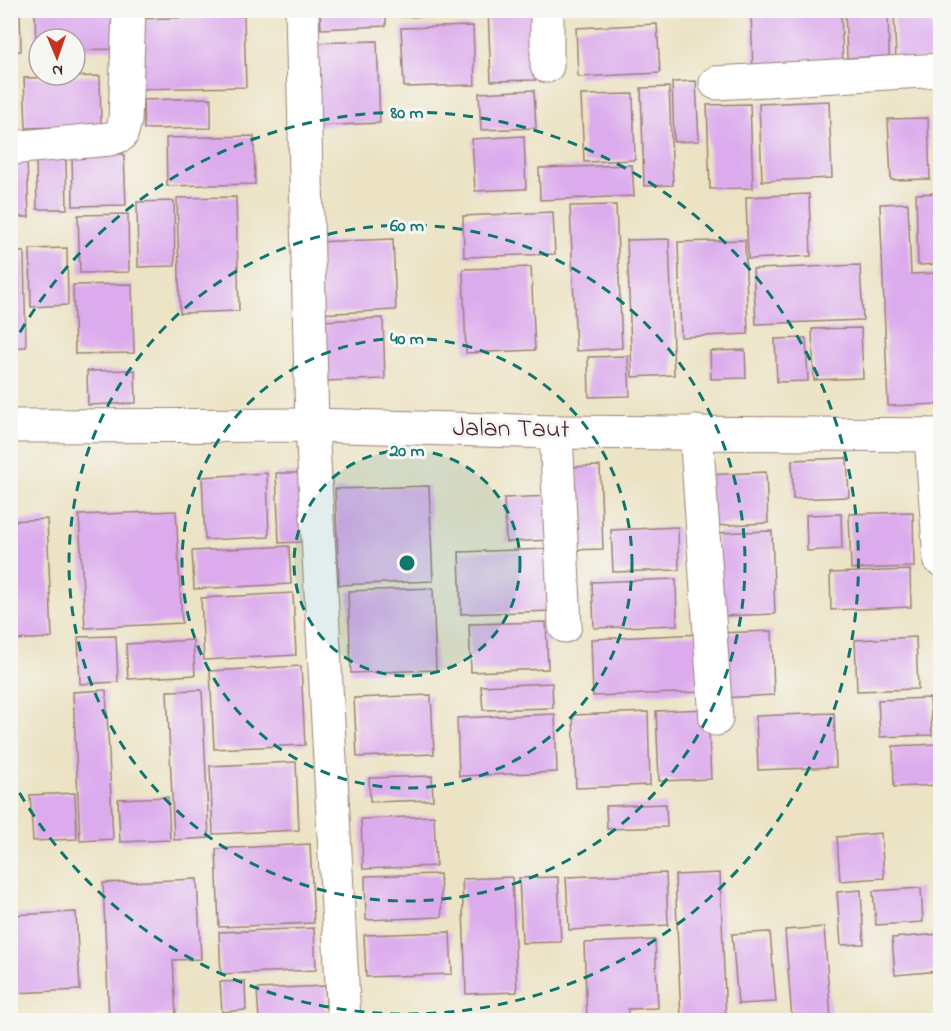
<svg xmlns="http://www.w3.org/2000/svg" width="951" height="1031" viewBox="0 0 951 1031" font-family="'Indie Flower',sans-serif">
	<style>
		.building { fill: #dcabed }
		.lines { fill: none; stroke-linecap: round; stroke-linejoin: round }
		.street-casing { stroke: #9b8178; stroke-width: 35 }
		.street { stroke: #fff; stroke-width: 33 }
		.ring { fill: none; stroke: #0f766e; stroke-width: 3; stroke-dasharray: 10 8 }
		.labels { text-anchor: middle; dominant-baseline: central; stroke-width: 6; stroke-linejoin: round; paint-order: stroke }
		.street-label { font-size: 26px; fill: #4a1f2b; stroke: #f6f6f2 }
		.centre { fill: #0f766e; stroke: #f6f6f2; stroke-width: 3 }
		.ring-label { font-size: 18px; text-anchor: middle; font-weight: bold; fill: #0f766e; stroke: #f6f6f2; stroke-width: 6; stroke-linejoin: round; paint-order: stroke }
	</style>
	<rect width="100%" height="100%" fill="#f6f6f2"/>
	<filter id="ink" filterUnits="userSpaceOnUse"><feTurbulence type="fractalNoise" baseFrequency=".0167" numOctaves="2"/><feDisplacementMap in="SourceGraphic" scale="12" xChannelSelector="R" yChannelSelector="G"/><feConvolveMatrix kernelMatrix="1 2 1 2 8 2 1 2 1" color-interpolation-filters="sRGB"/></filter>
	<filter id="wash" filterUnits="userSpaceOnUse"><feTurbulence type="fractalNoise" baseFrequency=".008" numOctaves="4" result="noise"/><feDisplacementMap in="SourceGraphic" scale="24" xChannelSelector="R" yChannelSelector="G"/><feGaussianBlur stdDeviation="1.35" result="paint"/><feColorMatrix in="noise" values="0 0 0 0 0 0 0 0 0 0 0 0 0 0 0 0 0 1.4 0 .05"/><feComposite in="paint" operator="in"/></filter>
	<g filter="url(#wash)">
		<rect width="100%" height="100%" fill="#ece3c4"/>
		<g id="blocks">
			<g class="building">
				<path d="M10 10H20L21 51 10 52Z"/>
				<path d="M35 10H116L117 49 75 50V39H39V51H36Z"/>
				<path d="M320 10H386V26L321 29Z"/>
				<path d="M400 10H469V15L400 17Z"/>
				<path d="M488 10H533L535 80 491 81Z"/>
				<path d="M751 10H841L843 69 753 73Z"/>
				<path d="M845 10H888L889 56 847 58Z"/>
				<path d="M894 10H933L935 58 896 60Z"/>
				<path d="M244 16 246 87 134 89 132 19Z"/>
				<path d="M657 24 660 73 578 77 576 28Z"/>
				<path d="M473 26 475 85 404 87 401 28Z"/>
				<path d="M377 41 380 123 316 126 312 43Z"/>
				<path d="M10 63H15L17 129H10Z"/>
				<path d="M100 76 101 126 26 128 24 78Z"/>
				<path d="M696 81 699 141 674 142 672 82Z"/>
				<path d="M669 87 673 185 644 186 641 88Z"/>
				<path d="M534 90 536 128 481 130 479 93Z"/>
				<path d="M633 94 635 160 584 162 581 95Z"/>
				<path d="M211 98V128L144 129 143 100Z"/>
				<path d="M829 101 832 178 762 181 759 104Z"/>
				<path d="M750 104 753 188 710 189 707 105Z"/>
				<path d="M928 118 930 179 891 180 888 119Z"/>
				<path d="M254 136 255 184 167 186 166 138Z"/>
				<path d="M524 136 526 189 475 191 472 139Z"/>
				<path d="M72 154H124L126 205 73 206Z"/>
				<path d="M27 160 29 217H10V161Z"/>
				<path d="M66 160 67 209H37L36 161Z"/>
				<path d="M632 165 634 196 540 200 539 168Z"/>
				<path d="M940 193V264L918 265 916 194Z"/>
				<path d="M809 194 811 256 748 259 746 197Z"/>
				<path d="M236 197 239 311 180 313 177 198Z"/>
				<path d="M174 201 175 266 138 267 137 202Z"/>
				<path d="M908 203 911 274 940 273V404L888 406 880 204Z"/>
				<path d="M616 205 622 348 576 351 570 206Z"/>
				<path d="M553 212 555 254 464 257 463 216Z"/>
				<path d="M128 214 129 272 80 273 78 215Z"/>
				<path d="M393 239 396 310 317 314 314 242Z"/>
				<path d="M669 239 674 375 632 377 627 240Z"/>
				<path d="M745 240 748 334 681 337 678 242Z"/>
				<path d="M67 248 68 305 31 307 30 249Z"/>
				<path d="M10 252H24L26 347 10 348Z"/>
				<path d="M860 265 863 320 756 324 753 269Z"/>
				<path d="M531 267 535 350 466 353 463 269Z"/>
				<path d="M132 284 134 353 75 354 73 285Z"/>
				<path d="M383 318 385 379 323 381 320 321Z"/>
				<path d="M861 328 863 378 814 380 812 329Z"/>
				<path d="M806 338 808 381 777 382 775 339Z"/>
				<path d="M745 350 746 378 711 379 710 351Z"/>
				<path d="M628 356 630 396 589 397 588 357Z"/>
				<path d="M135 370 136 403 88 405 87 371Z"/>
				<path d="M847 458 849 497 793 499 792 460Z"/>
				<path d="M600 466 603 549 567 550 564 467Z"/>
				<path d="M766 472 768 523 708 526 706 475Z"/>
				<path d="M267 473 269 537 205 540 202 477Z"/>
				<path d="M276 473H299L302 542 279 543Z"/>
				<path d="M429 486 433 581 339 585 335 489Z"/>
				<path d="M551 496 552 540 506 542 504 498Z"/>
				<path d="M176 511 182 623 85 628 79 515Z"/>
				<path d="M913 512 914 567 851 569 849 514Z"/>
				<path d="M841 514 842 549 807 551 806 515Z"/>
				<path d="M47 519 52 638 10 640V521Z"/>
				<path d="M678 527 679 570 613 572 611 530Z"/>
				<path d="M772 531 775 614 721 616 717 533Z"/>
				<path d="M289 546 291 584 194 589 192 551Z"/>
				<path d="M550 549 552 611 461 614 459 552Z"/>
				<path d="M910 570 911 607 831 610 830 573Z"/>
				<path d="M676 579 677 625 594 628 592 582Z"/>
				<path d="M433 588 436 670 351 673 348 591Z"/>
				<path d="M293 593 296 655 204 660 201 598Z"/>
				<path d="M546 622 548 669 471 672 469 624Z"/>
				<path d="M772 631 774 695 722 698 719 633Z"/>
				<path d="M702 634 704 692 593 696 591 639Z"/>
				<path d="M116 636 118 682 80 684 78 637Z"/>
				<path d="M916 637 918 689 857 691 855 640Z"/>
				<path d="M193 640 195 675 128 679 126 644Z"/>
				<path d="M301 666 305 745 214 749 210 671Z"/>
				<path d="M552 683 553 708 483 710 481 686Z"/>
				<path d="M106 690 113 839 80 841 73 692Z"/>
				<path d="M202 690 209 838 174 840 167 691Z"/>
				<path d="M431 695 434 754 357 757 354 698Z"/>
				<path d="M930 698 932 735 880 737 878 700Z"/>
				<path d="M708 709 711 779 659 781 656 711Z"/>
				<path d="M648 712 650 785 576 788 573 715Z"/>
				<path d="M834 713 836 767 758 770 756 716Z"/>
				<path d="M555 714 557 772 459 776 457 718Z"/>
				<path d="M938 744 940 785 894 787 893 746Z"/>
				<path d="M296 762 299 830 213 834 210 766Z"/>
				<path d="M432 776 433 800 370 802 369 778Z"/>
				<path d="M75 793 77 839 33 841 30 795Z"/>
				<path d="M168 797 170 840 120 842 118 799Z"/>
				<path d="M666 804 667 827 607 829 606 806Z"/>
				<path d="M434 816 436 866 363 869 361 819Z"/>
				<path d="M881 833 884 878 840 881 837 837Z"/>
				<path d="M310 844 314 923 219 927 216 849Z"/>
				<path d="M666 873 668 925 569 930 566 877Z"/>
				<path d="M720 873 726 1020H681L675 875Z"/>
				<path d="M440 874 442 917 366 920 365 876Z"/>
				<path d="M512 877 517 992 466 994 462 879Z"/>
				<path d="M558 877 561 942 522 943 519 878Z"/>
				<path d="M197 879 201 959 173 960 176 1015 109 1019 103 883Z"/>
				<path d="M921 888 923 922 876 925 873 891Z"/>
				<path d="M861 890 864 944 841 945 837 892Z"/>
				<path d="M76 912 80 990 13 993V979H10V915Z"/>
				<path d="M824 927 831 1020H792L785 930Z"/>
				<path d="M314 928 316 970 221 974 219 932Z"/>
				<path d="M450 932 452 974 366 977 364 935Z"/>
				<path d="M770 932 776 1002 738 1004 732 934Z"/>
				<path d="M940 934V971L895 975 892 938Z"/>
				<path d="M655 940 658 1008 628 1009V1020H587L584 943Z"/>
				<path d="M245 981 246 1010 222 1012 220 982Z"/>
				<path d="M325 986 327 1020H259L257 989Z"/>
			</g>
		</g>
	</g>
	<g filter="url(#ink)">
		<use href="#blocks" fill-opacity="0" stroke="#9b8178" stroke-width="1.5"/>
		<g class="lines">
			<defs>
				<g id="street">
					<path d="M302 10 312 425 344 1020"/>
					<path d="M547 10V66"/>
					<path d="M716 83 940 70"/>
					<path d="M10 148 110 139 121 135 125 121 129 10"/>
					<path d="M10 426 312 425 556 432 940 435"/>
					<path d="M556 432 565 626"/>
					<path d="M696 432 716 719"/>
					<path d="M931 436 940 559"/>
				</g>
			</defs>
			<use href="#street" class="street-casing"/>
			<use href="#street" class="street"/>
		</g>
	</g>
	<circle cx="407" cy="563" r="113" fill="#0f766e" fill-opacity=".12"/>
	<g class="ring">
		<circle cx="407" cy="563" r="113"/>
		<circle cx="407" cy="563" r="225"/>
		<circle cx="407" cy="563" r="338"/>
		<path d="M11 348A451 451 0 1 1 11 778"/>
	</g>
	<g class="labels">
		<g class="street-label">
			<text transform="translate(511 430) rotate(1)">Jalan Taut</text>
		</g>
	</g>
	<circle cx="407" cy="563" r="9" class="centre"/>
	<g class="ring-label">
		<text x="407" y="118">80 m</text>
		<text x="407" y="231">60 m</text>
		<text x="407" y="344">40 m</text>
		<text x="407" y="456">20 m</text>
	</g>
	<rect width="951" height="1031" fill="none" stroke="#f6f6f2" stroke-width="36"/>
	<g transform="translate(57 57) rotate(178)"><circle r="28" fill="#f6f6f2" stroke="#b1a0a2" stroke-width="1.5"/>
	<path d="M0-4.5L10 22L0 15L-10 22Z" fill="#c8321e"/>
	<text y="-9" font-size="16" font-weight="bold" text-anchor="middle" fill="#4a1f2b">N</text>
	</g>
</svg>
